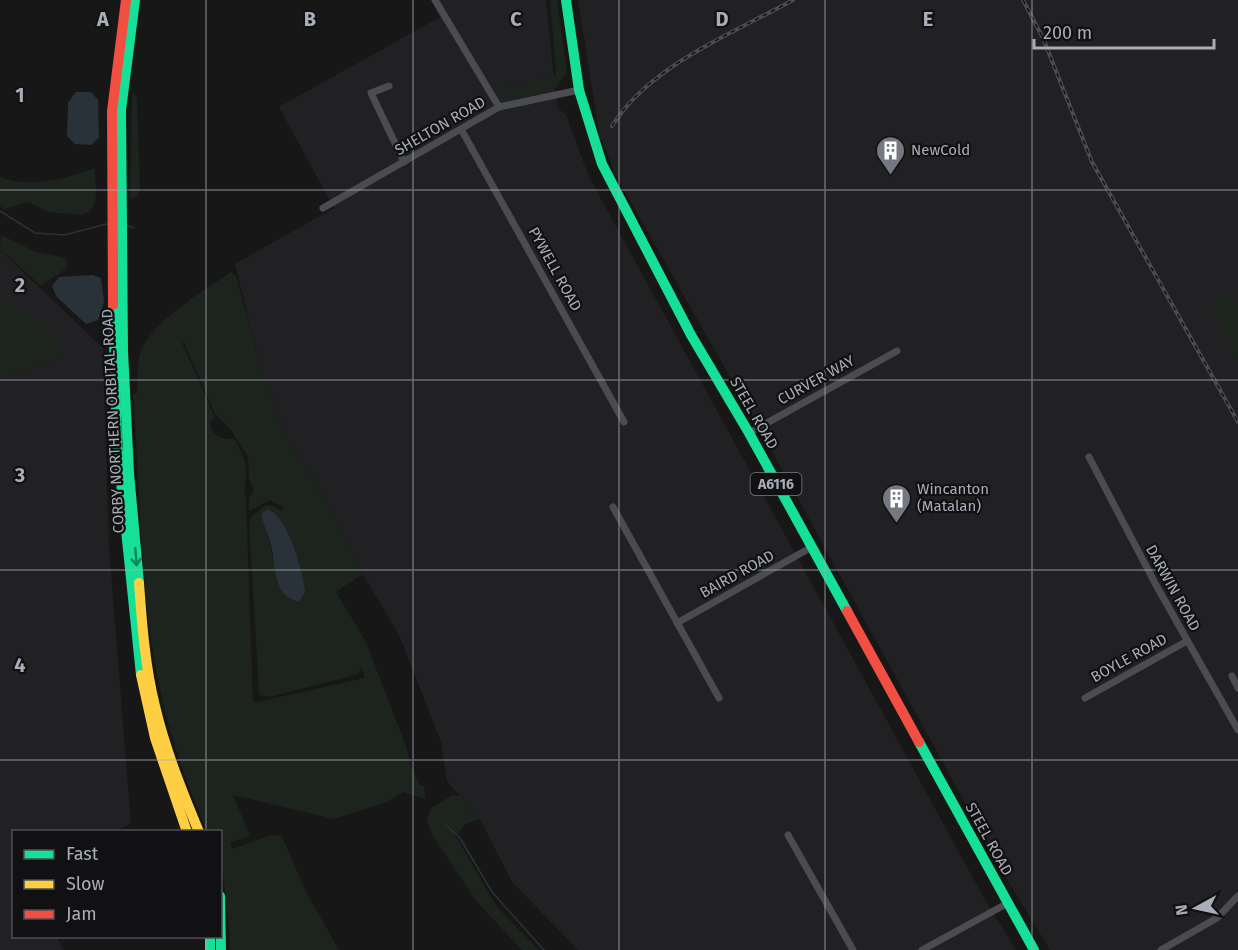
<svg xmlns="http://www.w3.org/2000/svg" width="1238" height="950" viewBox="0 0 1238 950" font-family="'Fira Sans',sans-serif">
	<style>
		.built { fill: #212123 }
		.green { fill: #1d241e; fill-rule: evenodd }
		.water { fill: #2a3239 }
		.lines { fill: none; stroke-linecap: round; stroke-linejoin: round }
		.stream { stroke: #2a3239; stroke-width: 1.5 }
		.street { stroke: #4b4c50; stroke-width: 7 }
		.fast { stroke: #16e098; stroke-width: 10 }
		.slow { stroke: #ffcf43; stroke-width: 10 }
		.jam { stroke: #f24e42; stroke-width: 10 }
		.rail-casing { stroke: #4b4c4f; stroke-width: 4 }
		.rail { stroke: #111113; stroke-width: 1.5; stroke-dasharray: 4.5; stroke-linecap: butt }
		.oneway { stroke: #14835c }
		.grid { fill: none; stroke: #a8adb8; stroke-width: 1.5; stroke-opacity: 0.55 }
		.labels { text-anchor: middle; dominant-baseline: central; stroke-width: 4.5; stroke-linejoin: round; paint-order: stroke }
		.shield { fill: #111113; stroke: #7b7e86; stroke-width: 1.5 }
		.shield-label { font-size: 14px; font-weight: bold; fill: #a8adb8 }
		.street-label { font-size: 15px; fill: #a8adb8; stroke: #111113 }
		.poi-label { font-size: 15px; fill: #a8adb8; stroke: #111113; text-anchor: start }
		.grid-label { font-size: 20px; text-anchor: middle; font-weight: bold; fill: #a8adb8; stroke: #111113; stroke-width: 4.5; stroke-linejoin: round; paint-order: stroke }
	</style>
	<rect width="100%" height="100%" fill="#171717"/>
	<g class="built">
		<path d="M431 0H546L557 107 566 115 589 177 984 898 1016 950H578L512 882 480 819 447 781 441 742 400 637 363 574 322 493 286 437 260 364 235 264 334 208 279 107 440 17Z"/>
		<path d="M578 0H1238V950H1050L1008 881 768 444 615 174 599 133Z"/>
		<path d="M0 250 103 348 109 547 131 824 114 831 14 832V936L57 937 64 950H0Z"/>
	</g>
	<g class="green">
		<path d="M550 0H557L567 72 557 87 516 99H506L498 89 503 86 513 89 556 74Z"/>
		<path d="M132 92 137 98 140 188 138 196 130 199Z"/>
		<path d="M95 168 96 194 94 205 89 212 81 215 49 212 29 202 4 209 0 206V177C32 189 64 179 95 168Z"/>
		<path d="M1 235 34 251 65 258 68 265C64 273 49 278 41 286L0 249Z"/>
		<path d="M231 272 236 276 260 364 286 437 322 493 363 574 336 592 366 642 407 749 411 766 420 786 424 785 425 799 404 792 387 802 334 819 233 795 250 836 230 843 232 849 271 835 282 836 306 892 339 950H230C229 910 221 871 220 832L207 831C187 785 170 738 160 689 139 592 141 491 133 394L137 393C138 380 136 364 141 351 153 320 204 291 231 272ZM184 342 215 414 231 430 248 457 249 479 254 491 249 498V511L270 500 284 508 281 511 274 506 266 505 252 516 249 523 259 695 269 697 352 676 358 674 362 667 365 678 253 703 246 499C243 489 246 485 246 475 247 461 241 451 234 439 222 439 211 437 210 423L215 418 182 343ZM269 537 296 556 299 563 286 596 277 583Z"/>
		<path d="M0 293 12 306 18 307 56 337 65 356 0 380Z"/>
		<path d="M1227 293 1238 304V359L1209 307Z"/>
		<path d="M452 795 460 796 480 819 465 824 457 835 452 830 497 907 539 950H522L477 902 431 833 427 820 430 809Z"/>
	</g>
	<g class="water">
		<path d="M76 92H91L98 100 99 138 91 145 75 144 67 136 68 103Z"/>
		<path d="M93 275 101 278 104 302 98 320 86 324 56 296 52 286 59 277Z"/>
		<path d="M267 509C288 515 303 572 305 592L299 602C269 595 277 559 269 537 266 528 262 523 262 514Z"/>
	</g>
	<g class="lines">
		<g class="stream">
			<path d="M0 211 35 233 64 235 107 224"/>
			<path d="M126 225 134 228"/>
			<path d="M445 824 460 838 492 892 544 950"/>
		</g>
		<g class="street">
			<path d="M435 0 499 107"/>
			<path d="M389 86 371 93 404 162"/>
			<path d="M461 129 624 422"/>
			<path d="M323 208 499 107 579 90"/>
			<path d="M749 433 897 351"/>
			<path d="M1089 457 1156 585 1238 730"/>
			<path d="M613 507 719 698"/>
			<path d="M677 623 810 548"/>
			<path d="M1232 676 1238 688"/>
			<path d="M1085 698 1187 641"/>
			<path d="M788 835 853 950"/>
			<path d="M922 950 1008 903"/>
			<path d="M1161 950 1217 918 1238 896"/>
		</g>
		<g class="fast">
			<path d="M135 0 121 110 123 351 129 473 139 583"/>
			<path d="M566 0 579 90 602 164 691 335 749 433 847 611"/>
			<path d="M113 305 117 443 141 675"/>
			<path d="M919 742 1034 950"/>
			<path d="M220 896 221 950"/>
			<path d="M210 936V950"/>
		</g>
		<g class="slow">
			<path d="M139 583C142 624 145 666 155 706 165 749 182 791 199 832"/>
			<path d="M141 675 155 738 187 832"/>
		</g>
		<g class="jam">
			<path d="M113 305 112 111 126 0"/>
			<path d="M847 611 919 742"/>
		</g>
		<defs>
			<g id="rail">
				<path d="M1023 0 1043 38 1092 162 1238 422"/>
				<path d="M612 126C650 65 732 34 793 0"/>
			</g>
		</defs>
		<use href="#rail" class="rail-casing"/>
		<use href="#rail" class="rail"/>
	</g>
	<defs><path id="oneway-shaft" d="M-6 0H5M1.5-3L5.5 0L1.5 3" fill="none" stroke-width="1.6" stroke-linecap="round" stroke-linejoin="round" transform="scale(1.5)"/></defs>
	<use class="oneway" href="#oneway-shaft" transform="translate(136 557) rotate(85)"/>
	<path class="grid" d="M206 0V832M413 0V950M619 0V950M825 0V950M1032 0V950M0 190H1238M0 380H1238M0 570H1238M0 760H1238M206 936V950"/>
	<defs>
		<symbol id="building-pin" viewBox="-11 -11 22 30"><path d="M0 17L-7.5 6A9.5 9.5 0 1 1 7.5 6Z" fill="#757880" stroke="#111113"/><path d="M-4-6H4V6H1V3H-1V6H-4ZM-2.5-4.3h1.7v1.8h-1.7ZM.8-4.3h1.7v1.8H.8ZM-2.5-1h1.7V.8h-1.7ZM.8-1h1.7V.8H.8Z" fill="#fff"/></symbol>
	</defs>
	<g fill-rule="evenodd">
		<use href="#building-pin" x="874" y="134" width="33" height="45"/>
		<use href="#building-pin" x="880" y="482" width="33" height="45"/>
	</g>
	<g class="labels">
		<rect class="shield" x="750.5" y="473" width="51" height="22" rx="4.5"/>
		<g class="shield-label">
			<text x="776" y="484">A6116</text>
		</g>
		<g class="street-label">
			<text transform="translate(440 126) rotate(-30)">SHELTON ROAD</text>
			<text transform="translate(555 269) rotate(61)">PYWELL ROAD</text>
			<text transform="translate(816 380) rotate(-29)">CURVER WAY</text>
			<text transform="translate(754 413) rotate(60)">STEEL ROAD</text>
			<text transform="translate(113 421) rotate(-93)">CORBY NORTHERN ORBITAL ROAD</text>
			<text transform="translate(737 574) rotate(-29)">BAIRD ROAD</text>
			<text transform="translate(1173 588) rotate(61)">DARWIN ROAD</text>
			<text transform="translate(1129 658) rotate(-29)">BOYLE ROAD</text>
			<text transform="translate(989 839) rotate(61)">STEEL ROAD</text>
		</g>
		<g class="poi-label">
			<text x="911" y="150">NewCold</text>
			<text x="917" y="489">Wincanton<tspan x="917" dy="17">(Matalan)</tspan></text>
		</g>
	</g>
	<g class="grid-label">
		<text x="103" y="26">A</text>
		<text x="310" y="26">B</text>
		<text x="516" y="26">C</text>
		<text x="722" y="26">D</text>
		<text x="928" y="26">E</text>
		<text x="20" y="102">1</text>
		<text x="20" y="292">2</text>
		<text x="20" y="482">3</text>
		<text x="20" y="672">4</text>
	</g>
	<rect x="12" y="830" width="210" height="108" fill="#111113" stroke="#4d4f55" stroke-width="1.5"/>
	<rect x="24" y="850" width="30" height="9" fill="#16e098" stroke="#4d4f55" stroke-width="1.5"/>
	<text x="66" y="860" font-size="18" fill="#a8adb8">Fast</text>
	<rect x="24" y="880" width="30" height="9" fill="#ffcf43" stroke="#4d4f55" stroke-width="1.5"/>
	<text x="66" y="890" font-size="18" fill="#a8adb8">Slow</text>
	<rect x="24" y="910" width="30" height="9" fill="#f24e42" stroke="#4d4f55" stroke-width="1.5"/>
	<text x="66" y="920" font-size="18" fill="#a8adb8">Jam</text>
	<g transform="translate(1196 908) rotate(262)" stroke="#111113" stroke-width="4.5" paint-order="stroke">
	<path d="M0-4.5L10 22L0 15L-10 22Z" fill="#a8adb8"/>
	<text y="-9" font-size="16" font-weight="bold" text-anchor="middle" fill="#a8adb8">N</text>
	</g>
	<path d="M1034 39v9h180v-9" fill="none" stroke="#a8adb8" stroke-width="3"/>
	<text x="1043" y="39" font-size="18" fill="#a8adb8" stroke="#111113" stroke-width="4.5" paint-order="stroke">200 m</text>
</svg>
